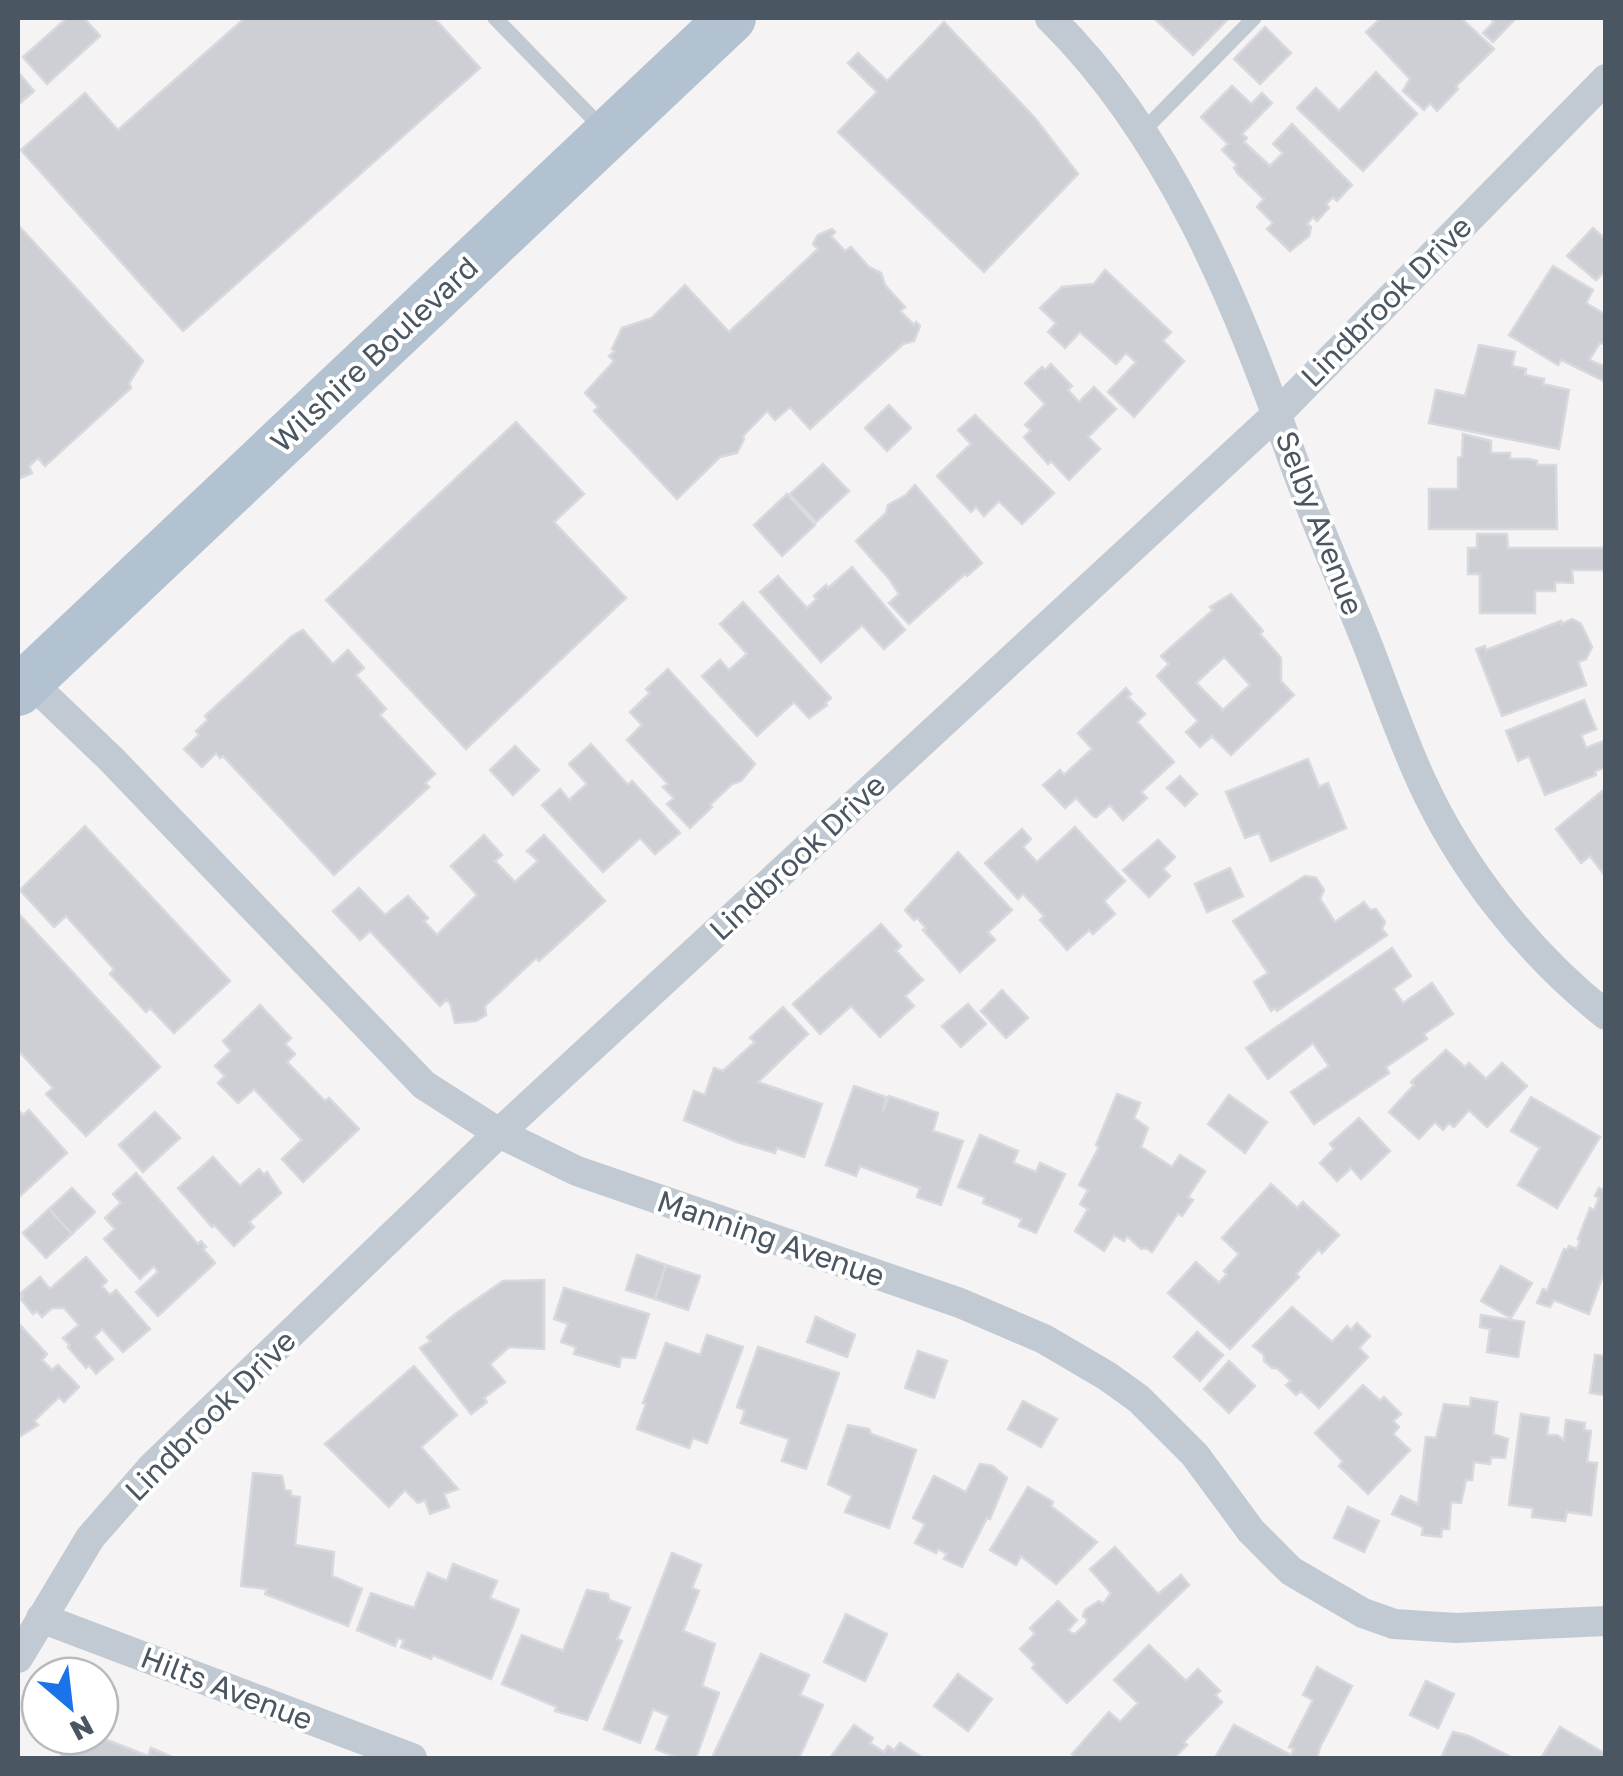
<svg xmlns="http://www.w3.org/2000/svg" width="1623" height="1776" viewBox="0 0 1623 1776" font-family="'Golos Text',sans-serif">
	<style>
		.building { fill: #cdcfd5; stroke: #d7d9de; stroke-width: 2.5; fill-rule: evenodd }
		.lines { fill: none; stroke-linecap: round; stroke-linejoin: round }
		.lane { stroke: #c1cad2; stroke-width: 15 }
		.street { stroke: #c1cad2; stroke-width: 30 }
		.primary { stroke: #b3c2d1; stroke-width: 50 }
		.labels { text-anchor: middle; dominant-baseline: central; stroke-width: 8; stroke-linejoin: round; paint-order: stroke }
		.street-label { font-size: 30px; fill: #4a5661; stroke: #fff }
	</style>
	<rect width="100%" height="100%" fill="#f5f3f3"/>
	<g class="building">
		<path d="M67 18H84L100 36 47 84 23 57Z"/>
		<path d="M245 18H434L480 68 183 331 21 150 85 93 118 130Z"/>
		<path d="M1154 18H1229L1193 55Z"/>
		<path d="M1381 18H1461L1494 49 1456 86 1458 89 1437 111 1430 103 1424 110 1403 91 1410 79 1366 32Z"/>
		<path d="M1490 18H1516L1493 42 1483 33 1494 22Z"/>
		<path d="M944 22 1035 118 1078 174 984 272 838 132 877 92 848 63 858 53 887 81Z"/>
		<path d="M1265 27 1291 53 1260 84 1234 59Z"/>
		<path d="M18 72 34 91 18 105Z"/>
		<path d="M1376 72 1417 114 1363 171 1297 108 1316 88 1339 111Z"/>
		<path d="M1232 86 1251 104 1262 93 1272 103 1242 134 1247 138 1244 142 1270 166 1283 153 1273 144 1292 124 1352 185 1337 201 1333 197 1326 204 1329 208 1317 221 1313 217 1307 224 1311 227 1309 236 1290 251 1267 229 1273 223 1257 207 1264 199 1238 174 1234 168 1237 165 1222 150 1228 144 1201 117Z"/>
		<path d="M18 225 143 361 129 383 131 388 45 466 38 458 29 466 32 473 18 479Z"/>
		<path d="M1593 228 1606 240V276L1603 273 1596 280 1567 256Z"/>
		<path d="M832 229 835 232 831 236 845 251 851 247 869 267 881 273 885 285 905 307 900 311 914 325 916 322 920 326 914 341 903 344 810 429 790 407 775 420 767 411 743 436 744 439 737 453 720 457 677 499 594 411 598 407 585 393 614 361 609 356 615 351 612 349 622 328 652 318 685 285 729 332 818 249 813 244 818 235Z"/>
		<path d="M1553 266 1593 290 1586 303 1606 315V344L1600 343 1589 360 1606 367V382L1561 360 1558 365 1509 335Z"/>
		<path d="M1105 270 1171 332 1163 341 1184 361 1134 417 1108 392 1136 362 1126 353 1116 364 1080 332 1065 348 1048 332 1056 323 1040 308 1062 287 1094 284Z"/>
		<path d="M1479 345 1515 352 1512 366 1526 369 1525 375 1544 379 1543 384 1569 390 1559 449 1429 423 1436 390 1465 396Z"/>
		<path d="M1051 364 1072 386 1068 390 1079 402 1094 387 1116 409 1088 437 1100 449 1069 480 1051 461 1048 464 1024 437 1031 430 1025 425 1045 404 1025 383 1042 367 1045 370Z"/>
		<path d="M889 405 911 428 887 451 865 428Z"/>
		<path d="M975 415 1054 493 1022 524 999 501 984 516 976 507 971 512 937 476 971 444 958 430Z"/>
		<path d="M516 422 584 494 554 522 626 598 466 749 326 600Z"/>
		<path d="M1463 434 1491 441V453H1510V459H1529L1537 461V465H1556L1557 529H1429V489H1458V458L1462 457Z"/>
		<path d="M823 464 849 491 816 522 790 494Z"/>
		<path d="M915 485 982 563 967 576 965 574 909 624 889 603 899 594 890 580 856 541 886 513 888 505 906 495Z"/>
		<path d="M787 494 815 525 782 556 754 525Z"/>
		<path d="M1477 534H1507L1508 548H1606V570H1572L1573 583 1555 582V591H1535V613H1480V574H1468V548H1477Z"/>
		<path d="M852 567 905 630 884 649 862 625 821 662 760 592 778 576 807 608 817 599 814 596 826 585 828 588Z"/>
		<path d="M1231 594 1263 631 1260 634 1281 658V681L1294 695 1231 755 1212 736 1200 747 1186 732 1198 721 1157 676 1169 664 1161 656 1213 610 1210 607ZM1224 657 1250 685 1223 710 1196 683Z"/>
		<path d="M743 602 831 698 825 703 827 705 809 718 794 702 757 736 702 676 720 660 729 670 747 654 720 624Z"/>
		<path d="M1572 619 1581 624 1592 647 1586 659 1578 662 1586 685 1502 716 1476 649 1485 646 1486 650 1561 621 1562 624Z"/>
		<path d="M303 630 333 664 348 650 364 668 356 675 386 709 380 715 435 774 425 783 429 787 334 875 223 756 220 758 216 753 202 767 184 749 199 735 196 731 208 720 205 716 292 636Z"/>
		<path d="M668 669 755 764 741 781 732 784 710 805 712 807 690 828 667 804 674 798 663 787 668 784 627 740 642 725 630 712 650 693 646 689Z"/>
		<path d="M1126 688 1131 694 1128 697 1145 714 1137 722 1174 762 1141 792 1147 798 1123 820 1110 805 1096 817 1093 816 1076 798 1065 808 1043 785 1060 770 1064 775 1092 749 1078 733Z"/>
		<path d="M1584 700 1596 729 1581 735 1586 748 1606 740V767L1595 771 1596 775 1545 795 1529 756 1518 761 1506 731Z"/>
		<path d="M591 744 628 785 632 781 680 833 655 854 640 838 603 872 542 805 560 789 569 800 587 784 569 764Z"/>
		<path d="M515 746 539 770 513 795 490 770Z"/>
		<path d="M1308 759 1319 787 1328 783 1346 828 1271 861 1259 833 1245 838 1226 792Z"/>
		<path d="M1180 776 1197 794 1185 806 1167 788Z"/>
		<path d="M1606 788V877L1590 856 1581 863 1556 829Z"/>
		<path d="M85 826 230 981 174 1033 150 1008 146 1012 110 974 114 969 66 916 54 927 20 890Z"/>
		<path d="M1075 827 1125 881 1104 901 1115 914 1093 934 1089 930 1067 950 1040 920 1044 916 1023 894 1018 899 985 863 1022 829 1031 839 1023 847 1037 862Z"/>
		<path d="M484 835 502 855 495 861 515 882 538 861 527 851 544 835 605 901 539 961 536 958 485 1006 486 1015 476 1021 455 1023 450 1003 446 1000 440 1006 370 931 360 940 333 911 359 888 385 915 408 896 428 918 424 921 437 935 477 895 451 866Z"/>
		<path d="M1158 840 1175 857 1163 869 1170 876 1149 897 1123 870Z"/>
		<path d="M958 852 1012 910 988 932 995 940 960 972 923 930 926 928 917 918 914 920 905 910Z"/>
		<path d="M1230 868 1243 896 1207 912 1195 884Z"/>
		<path d="M1305 876 1316 878 1324 890 1320 899 1335 922 1364 902 1370 910 1376 909 1385 922 1382 929 1387 935 1277 1011 1275 1008 1271 1011 1254 982 1268 973 1233 921Z"/>
		<path d="M18 913 160 1067 86 1136 46 1094 53 1088 18 1050Z"/>
		<path d="M881 924 901 946 896 951 923 980 905 996 914 1006 880 1037 851 1006 820 1034 793 1004Z"/>
		<path d="M1392 948 1411 976 1393 989 1403 1003 1432 983 1453 1014 1424 1034 1427 1039 1386 1067 1389 1073 1314 1124 1291 1092 1329 1066 1313 1043 1268 1079 1246 1048Z"/>
		<path d="M1002 990 1028 1018 1006 1038 981 1011Z"/>
		<path d="M968 1004 986 1024 961 1047 942 1026Z"/>
		<path d="M260 1005 291 1038 285 1044 295 1054 287 1062 325 1101 329 1098 359 1129 303 1182 282 1159 302 1140 254 1089 238 1103 218 1083 225 1076 215 1066 231 1051 223 1041Z"/>
		<path d="M783 1007 808 1034 758 1082 822 1104 804 1157 777 1148 775 1153 737 1142 684 1120 694 1091 705 1095 714 1068 723 1071 755 1042 750 1038Z"/>
		<path d="M1446 1050 1465 1067 1469 1063 1486 1079 1502 1063 1527 1086 1487 1127 1469 1110 1454 1127 1449 1123 1443 1130 1435 1122 1419 1139 1389 1112 1414 1085 1411 1082Z"/>
		<path d="M854 1086 886 1097 883 1111 889 1096 938 1113 933 1131 963 1141 941 1205 917 1197 920 1188 860 1166 856 1176 826 1165Z"/>
		<path d="M1117 1094 1140 1103 1134 1118 1148 1128 1141 1147 1172 1167 1180 1155 1205 1171 1188 1197 1193 1200 1182 1216 1178 1213 1152 1252 1146 1248 1141 1249 1127 1236 1124 1241 1114 1235 1104 1251 1075 1231 1088 1209 1080 1204 1088 1190 1079 1185 1099 1147 1096 1145Z"/>
		<path d="M1229 1095 1267 1122 1245 1153 1208 1124Z"/>
		<path d="M1531 1097 1600 1137 1557 1208 1518 1185 1540 1148 1511 1131Z"/>
		<path d="M18 1110 23 1115 29 1110 67 1153 18 1198Z"/>
		<path d="M155 1112 180 1138 143 1172 119 1145Z"/>
		<path d="M1359 1118 1390 1151 1361 1179 1351 1168 1337 1181 1320 1163 1334 1149 1330 1144Z"/>
		<path d="M980 1135 1018 1151 1013 1163 1036 1172 1040 1163 1065 1174 1036 1233 1019 1226 1022 1219 983 1203 985 1197 958 1187Z"/>
		<path d="M213 1157 240 1186 259 1169 264 1175 267 1172 281 1193 249 1222 254 1227 234 1246 214 1225 212 1227 178 1188Z"/>
		<path d="M136 1173 198 1244 201 1241 206 1247 203 1249 215 1263 158 1316 136 1292 158 1272 154 1266 140 1279 104 1239 115 1229 105 1218 121 1203 113 1194Z"/>
		<path d="M1271 1184 1297 1208 1303 1202 1339 1235 1322 1253 1319 1249 1296 1274 1299 1277 1230 1349 1168 1293 1196 1262 1219 1283 1227 1274 1224 1271 1239 1254 1222 1238Z"/>
		<path d="M1606 1184V1267L1589 1314 1554 1300 1550 1307 1537 1303 1543 1289 1547 1291 1564 1249 1567 1250 1569 1246 1577 1249 1580 1241 1578 1239 1590 1208 1594 1210 1599 1198 1595 1196 1599 1188 1603 1190Z"/>
		<path d="M72 1188 95 1212 72 1234 49 1209Z"/>
		<path d="M49 1209 72 1234 46 1258 23 1233Z"/>
		<path d="M637 1255 666 1265 655 1299 626 1290Z"/>
		<path d="M86 1257 107 1281 102 1286 110 1295 116 1290 150 1329 123 1352 102 1329 94 1337 113 1359 96 1374 89 1365 86 1368 68 1347 70 1345 63 1338 79 1325 64 1308H52L42 1317 37 1311 33 1314 20 1298 23 1296 20 1294 40 1277 50 1289Z"/>
		<path d="M666 1265 700 1276 688 1310 655 1299Z"/>
		<path d="M1501 1266 1532 1283 1511 1318 1481 1301Z"/>
		<path d="M544 1280V1349L509 1347 490 1364 505 1382 484 1398 487 1402 471 1414 420 1348 431 1341 427 1337 454 1315 503 1281Z"/>
		<path d="M564 1288 649 1314 635 1358 621 1357 619 1367 574 1354 576 1347 561 1342 568 1324 554 1319Z"/>
		<path d="M1292 1307 1332 1342 1347 1326 1351 1330 1357 1323 1370 1336 1359 1348 1368 1357 1319 1408 1301 1391 1296 1395 1286 1385 1291 1381 1277 1368H1272L1264 1361V1355L1253 1346Z"/>
		<path d="M1481 1315 1524 1322 1518 1357 1487 1352 1490 1329 1480 1327Z"/>
		<path d="M816 1317 855 1335 847 1357 807 1342Z"/>
		<path d="M18 1323 47 1354 42 1360 52 1370 58 1365 79 1387 64 1402 59 1397 34 1421 38 1425 19 1437Z"/>
		<path d="M1197 1332 1223 1355 1200 1381 1174 1357Z"/>
		<path d="M707 1335 743 1347 707 1443 693 1438 689 1448 637 1429 646 1404 643 1403 666 1343 700 1355Z"/>
		<path d="M758 1347 839 1373 806 1469 782 1461 789 1439 741 1423 745 1410 737 1407Z"/>
		<path d="M918 1351 947 1361 934 1398 905 1388Z"/>
		<path d="M1595 1355 1606 1356V1395L1590 1393Z"/>
		<path d="M1229 1361 1255 1386 1229 1413 1204 1389Z"/>
		<path d="M414 1366 457 1415 421 1447 458 1489 444 1494 449 1507 430 1514 425 1500 418 1503 405 1490 389 1507 325 1444Z"/>
		<path d="M1363 1385 1380 1401 1384 1397 1401 1414 1393 1421 1399 1427 1393 1434 1410 1450 1368 1494 1339 1466 1343 1461 1315 1433Z"/>
		<path d="M1471 1398 1497 1402 1493 1434 1508 1439 1505 1458 1491 1457 1490 1464 1474 1462 1472 1480H1466L1461 1503 1451 1502 1449 1529H1442L1441 1537 1422 1535 1423 1527 1392 1514 1401 1496 1418 1504 1426 1437 1436 1438 1444 1404 1470 1407Z"/>
		<path d="M1023 1401 1057 1419 1041 1447 1008 1429Z"/>
		<path d="M1521 1414 1549 1418 1547 1435H1557L1564 1440 1566 1420 1585 1423 1584 1430 1591 1431 1587 1462 1597 1463 1591 1515 1567 1512 1565 1521 1532 1517 1533 1508 1509 1505Z"/>
		<path d="M848 1425 869 1429 871 1434 916 1450 889 1528 845 1512 852 1496 828 1484Z"/>
		<path d="M980 1464 992 1466 1007 1478 990 1519 987 1518 962 1567 944 1559 947 1554 938 1549 936 1553 915 1543 925 1524 913 1518 934 1476 966 1492Z"/>
		<path d="M253 1473 282 1476 285 1490 291 1491V1496L300 1497 295 1545 334 1552 332 1576 362 1589 348 1626 265 1594 267 1589 241 1586Z"/>
		<path d="M1028 1487 1053 1502 1051 1506 1097 1542 1056 1584 1021 1556 1016 1565 990 1550Z"/>
		<path d="M1348 1507 1379 1521 1364 1552 1334 1538Z"/>
		<path d="M1115 1547 1158 1594 1181 1575 1189 1585 1067 1703 1032 1668 1035 1664 1020 1649 1035 1634 1030 1628 1058 1601 1077 1620 1068 1630 1071 1633 1075 1634 1086 1624 1087 1619 1083 1616 1085 1610 1099 1601 1103 1604 1111 1593 1090 1569Z"/>
		<path d="M672 1553 701 1565 692 1588 699 1591 683 1631 715 1644 702 1686 719 1693 696 1758H678L656 1749 669 1716 653 1709 640 1743 604 1729Z"/>
		<path d="M453 1564 497 1581 490 1598 519 1610 491 1679 433 1655 431 1659 401 1647 404 1640 398 1638 395 1646 357 1630 371 1593 414 1608 428 1573 447 1581Z"/>
		<path d="M587 1590 608 1594 609 1600 630 1608 617 1639 622 1641 587 1720 555 1711 557 1707 502 1684 522 1635 563 1651Z"/>
		<path d="M846 1614 887 1634 865 1681 824 1662Z"/>
		<path d="M1149 1645 1186 1681 1198 1669 1220 1691 1215 1695 1222 1702 1184 1742 1187 1745 1174 1758H1077L1072 1754 1109 1712 1120 1722 1138 1703 1114 1680Z"/>
		<path d="M761 1654 809 1675 800 1695 823 1705 799 1758H712Z"/>
		<path d="M1317 1667 1352 1686 1320 1747 1317 1758H1215L1234 1725 1291 1755 1294 1749 1289 1747 1313 1700 1303 1695Z"/>
		<path d="M958 1674 992 1699 968 1731 934 1706Z"/>
		<path d="M1426 1681 1454 1694 1438 1728 1410 1715Z"/>
		<path d="M854 1725 873 1738 870 1743 884 1752 888 1746 894 1750 900 1743 923 1758H830Z"/>
		<path d="M1560 1727 1606 1754V1758H1541Z"/>
		<path d="M1453 1732 1469 1736 1513 1758H1441Z"/>
		<path d="M69 1736H97L148 1756 151 1748 172 1757 60 1758Z"/>
	</g>
	<g class="lines">
		<g class="lane">
			<path d="M495 18 605 131"/>
			<path d="M1143 131 1254 18"/>
		</g>
		<g class="street">
			<path d="M1050 18C1170 136 1236 301 1292 457 1315 521 1343 583 1368 646 1385 690 1401 736 1421 780 1462 870 1528 953 1606 1015"/>
			<path d="M19 671 111 759 424 1085 499 1133 577 1171 960 1303 1044 1339 1107 1376 1139 1399 1195 1455 1251 1531 1291 1571 1363 1613 1394 1624 1456 1628 1606 1621"/>
			<path d="M41 1618 412 1758"/>
			<path d="M18 1658 90 1538 152 1467 499 1133 1278 413 1606 79"/>
		</g>
		<path class="primary" d="M18 691 731 18"/>
	</g>
	<g class="labels">
		<g class="street-label">
			<text transform="translate(1386 301) rotate(-45)">Lindbrook Drive</text>
			<text transform="translate(374 354) rotate(-43)">Wilshire Boulevard</text>
			<text transform="translate(1320 523) rotate(69)">Selby Avenue</text>
			<text transform="translate(797 857) rotate(-43)">Lindbrook Drive</text>
			<text transform="translate(771 1238) rotate(19)">Manning Avenue</text>
			<text transform="translate(210 1415) rotate(-45)">Lindbrook Drive</text>
			<text transform="translate(227 1688) rotate(21)">Hilts Avenue</text>
		</g>
	</g>
	<rect width="1623" height="1776" fill="none" stroke="#4a5661" stroke-width="40"/>
	<g transform="translate(70 1706) rotate(152)"><circle r="48" fill="#ffffff" stroke="#b7bbc0" stroke-width="2.5"/>
	<path d="M0-8L18 38L0 25L-18 38Z" fill="#1a73e8"/>
	<text y="-15" font-size="28" font-weight="bold" text-anchor="middle" fill="#4a5661">N</text>
	</g>
</svg>
